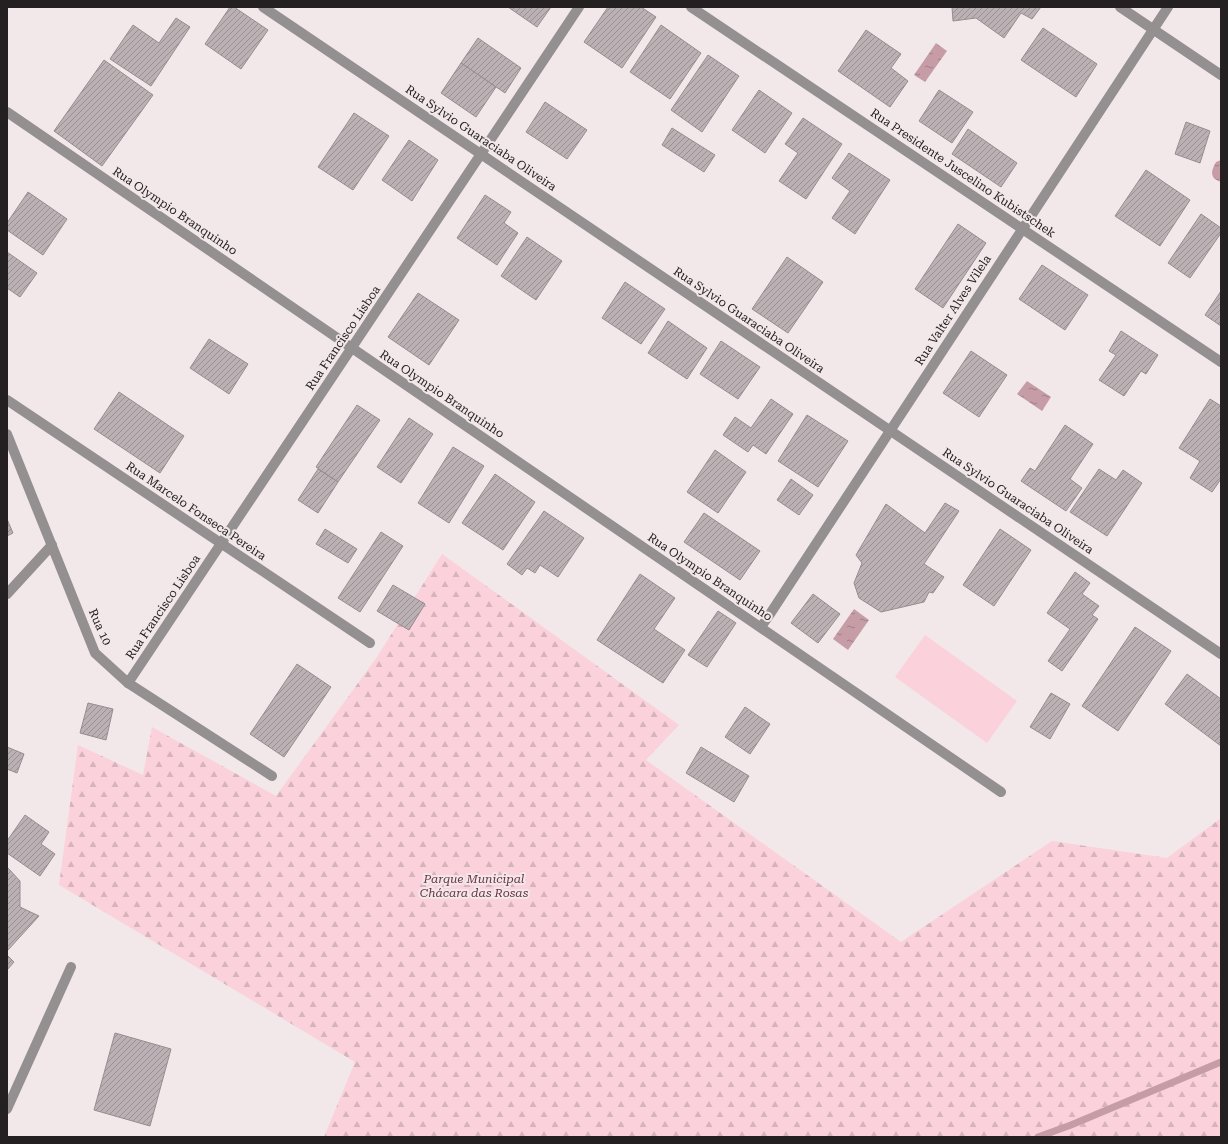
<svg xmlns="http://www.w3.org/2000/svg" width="1228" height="1144" viewBox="0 0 1228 1144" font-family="'Roboto Serif',serif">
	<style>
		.forest { fill: url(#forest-firs) }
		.pitch { fill: #fbd1dc }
		.water { fill: url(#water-ripples) }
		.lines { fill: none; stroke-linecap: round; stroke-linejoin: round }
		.stream { stroke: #c69ca7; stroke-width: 7 }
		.building { fill: url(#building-hatch); stroke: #968d8f }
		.minor { stroke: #948f90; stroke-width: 10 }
		.labels { text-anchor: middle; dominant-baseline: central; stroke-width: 4; stroke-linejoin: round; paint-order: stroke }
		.street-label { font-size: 12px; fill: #242021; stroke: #f2e8ea }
		.park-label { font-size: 12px; font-style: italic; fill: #6c3446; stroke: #f2e8ea }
	</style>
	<defs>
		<pattern id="forest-firs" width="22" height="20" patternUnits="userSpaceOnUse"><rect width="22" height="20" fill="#fbd1dc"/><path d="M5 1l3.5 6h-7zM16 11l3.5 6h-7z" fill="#d7b3bc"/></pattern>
		<pattern id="water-ripples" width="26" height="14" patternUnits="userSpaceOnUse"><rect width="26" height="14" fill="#c69ca7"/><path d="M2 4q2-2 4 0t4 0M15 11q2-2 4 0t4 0" fill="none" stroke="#a17f88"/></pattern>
		<pattern id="building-hatch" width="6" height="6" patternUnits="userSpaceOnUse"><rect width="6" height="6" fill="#bbb1b4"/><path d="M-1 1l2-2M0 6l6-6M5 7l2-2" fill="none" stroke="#989092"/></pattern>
	</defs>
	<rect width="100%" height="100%" fill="#f2e8ea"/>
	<path class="forest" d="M442 554 679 725 646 760 901 942 1052 841 1167 858 1221 818V1137H324L355 1062 59 885 78 745 143 775 152 727 276 796 377 657Z"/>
	<path class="pitch" d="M925 635 1017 701 987 743 895 677Z"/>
	<g class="water">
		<path d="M936 43 947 51 925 82 914 75Z"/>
		<path d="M1221 160V182C1209 178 1211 171 1216 162Z"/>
		<path d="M1027 381 1051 397 1042 411 1017 394Z"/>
		<path d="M854 609 869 620 848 650 833 639Z"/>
	</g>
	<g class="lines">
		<path class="stream" d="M1038 1137 1071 1125 1221 1062"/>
	</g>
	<g class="building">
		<path d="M230 7H234L268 30 241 69 205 44Z"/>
		<path d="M508 7H551L537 27Z"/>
		<path d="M608 7H641L656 17 622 68 584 42Z"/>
		<path d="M952 7H1041L1032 19 1021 13 1004 38 976 18 953 21Z"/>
		<path d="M176 18 190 27 151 86 110 59 133 25 159 43Z"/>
		<path d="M661 25 701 53 670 99 630 72Z"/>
		<path d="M1043 28 1097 64 1076 97 1021 60Z"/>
		<path d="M866 30 901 54 891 68 908 81 890 107 838 71Z"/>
		<path d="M478 38 521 68 505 93 461 63Z"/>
		<path d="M708 55 739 76 702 132 671 110Z"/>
		<path d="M104 60 153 95 102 166 54 131Z"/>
		<path d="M461 63 496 87 476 117 441 93Z"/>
		<path d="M759 90 792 113 765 153 732 130Z"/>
		<path d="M939 90 973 112 952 143 919 121Z"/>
		<path d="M545 102 587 130 567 159 526 132Z"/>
		<path d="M354 113 389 136 353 190 318 167Z"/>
		<path d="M803 118 842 144 806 199 779 181 798 153 785 144Z"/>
		<path d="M1186 122 1210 131 1200 163 1175 154Z"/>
		<path d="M672 128 715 155 704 172 662 145Z"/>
		<path d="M968 129 1017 163 1001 187 952 154Z"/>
		<path d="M409 140 438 160 412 201 382 180Z"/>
		<path d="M849 153 890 180 855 234 832 218 850 191 832 178Z"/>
		<path d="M1146 170 1190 200 1160 246 1115 216Z"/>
		<path d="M28 192 67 219 43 255 7 230V223Z"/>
		<path d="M485 195 511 212 504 223 518 233 497 265 457 238Z"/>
		<path d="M1201 214 1221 228V233L1190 278 1168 263Z"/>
		<path d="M958 224 986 243 943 308 915 289Z"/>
		<path d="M527 237 562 261 536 300 501 276Z"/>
		<path d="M7 252 37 273 20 297 7 288Z"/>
		<path d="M787 257 823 282 788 333 752 309Z"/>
		<path d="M1042 265 1088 295 1065 330 1019 299Z"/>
		<path d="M625 282 665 309 641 344 602 318Z"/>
		<path d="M1221 291V326L1205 315Z"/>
		<path d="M418 293 459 320 429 365 388 337Z"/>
		<path d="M668 321 707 348 687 379 648 353Z"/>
		<path d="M1121 331 1158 355 1146 374 1141 371 1124 396 1099 380 1116 355 1109 351Z"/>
		<path d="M209 339 248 364 229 394 190 368Z"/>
		<path d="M721 341 760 367 738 399 700 374Z"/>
		<path d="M971 351 1007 375 979 417 943 393Z"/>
		<path d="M119 392 184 436 160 473 94 429Z"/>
		<path d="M771 399 793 414 766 454 753 445 748 452 723 435 735 417 751 428Z"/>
		<path d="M1210 399 1221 406V479L1212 492 1190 478 1200 461 1179 448Z"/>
		<path d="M357 405 380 420 338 482 316 467Z"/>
		<path d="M807 415 848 441 818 487 778 461Z"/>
		<path d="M409 418 433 434 401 483 377 467Z"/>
		<path d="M1065 425 1093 444 1070 479 1082 488 1066 511 1021 481 1030 468 1035 471Z"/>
		<path d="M453 447 484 466 449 523 418 503Z"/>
		<path d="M715 450 746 472 718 513 687 492Z"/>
		<path d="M318 469 338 482 318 513 298 500Z"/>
		<path d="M1099 469 1116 480 1123 470 1142 483 1107 536 1070 512Z"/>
		<path d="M495 474 535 502 503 550 462 523Z"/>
		<path d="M791 479 813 495 799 515 777 500Z"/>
		<path d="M945 503 959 511 924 564 944 577 933 593 929 592 924 602 881 612 859 598 854 583 862 563 856 555 886 504 925 533Z"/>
		<path d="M544 511 584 538 558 577 540 565 535 573 527 568 522 575 507 564Z"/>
		<path d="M704 513 760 551 740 580 684 542Z"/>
		<path d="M7 519 13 533 7 536Z"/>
		<path d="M325 529 357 549 348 563 316 544Z"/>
		<path d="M1000 529 1031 550 994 606 963 585Z"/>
		<path d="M381 532 403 546 360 612 338 598Z"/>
		<path d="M1075 572 1090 583 1082 594 1099 606 1092 615 1098 619 1062 671 1048 661 1070 629 1047 613Z"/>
		<path d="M640 574 675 598 654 629 685 650 663 683 597 640Z"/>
		<path d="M393 585 425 604 409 630 377 611Z"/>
		<path d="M813 594 840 614 818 643 791 623Z"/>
		<path d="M718 611 736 623 707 667 688 655Z"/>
		<path d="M1135 627 1171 651 1118 731 1082 706Z"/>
		<path d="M297 664 331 687 284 757 250 734Z"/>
		<path d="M1187 674 1221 699V746L1165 704Z"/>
		<path d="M1051 693 1070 704 1050 739 1030 727Z"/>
		<path d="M88 703 113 709 106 740 80 733Z"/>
		<path d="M745 707 770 724 750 754 725 737Z"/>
		<path d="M7 747 24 754 17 773 7 769Z"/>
		<path d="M701 747 749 776 734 802 686 773Z"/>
		<path d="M25 815 49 832 41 844 55 854 40 876 7 853V841Z"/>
		<path d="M7 867 20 881V907L39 916 8 950 7 949Z"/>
		<path d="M7 955 14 962 7 970Z"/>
		<path d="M115 1033 171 1049 150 1126 94 1110Z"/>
	</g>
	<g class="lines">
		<g class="minor">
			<path d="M263 7 1221 654"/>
			<path d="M691 7 1221 362"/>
			<path d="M1120 7 1221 75"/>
			<path d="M7 112 1001 792"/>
			<path d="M7 400 370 643"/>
			<path d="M7 434 95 653 128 683 272 776"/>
			<path d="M7 594 52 545"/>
			<path d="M761 627 770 614 1168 7"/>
			<path d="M128 683 579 7"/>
			<path d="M7 1109 71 967"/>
		</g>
	</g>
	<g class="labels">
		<g class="street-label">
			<text transform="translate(481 138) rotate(34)">Rua Sylvio Guaraciaba Oliveira</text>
			<text transform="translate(963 173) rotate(34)">Rua Presidente Juscelino Kubistschek</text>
			<text transform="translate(175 211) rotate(34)">Rua Olympio Branquinho</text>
			<text transform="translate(953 310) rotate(-57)">Rua Valter Alves Vilela</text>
			<text transform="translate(749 320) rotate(34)">Rua Sylvio Guaraciaba Oliveira</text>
			<text transform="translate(343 338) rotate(-56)">Rua Francisco Lisboa</text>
			<text transform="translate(442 394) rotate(34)">Rua Olympio Branquinho</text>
			<text transform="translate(1018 501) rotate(34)">Rua Sylvio Guaraciaba Oliveira</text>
			<text transform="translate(196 511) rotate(34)">Rua Marcelo Fonseca Pereira</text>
			<text transform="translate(710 577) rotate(34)">Rua Olympio Branquinho</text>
			<text transform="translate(163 607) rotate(-56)">Rua Francisco Lisboa</text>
			<text transform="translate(100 627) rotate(66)">Rua 10</text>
		</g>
		<g class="park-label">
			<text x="474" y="879">Parque Municipal<tspan x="474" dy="14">Chácara das Rosas</tspan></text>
		</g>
	</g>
	<rect width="1228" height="1144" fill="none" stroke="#242021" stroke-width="16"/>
</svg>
